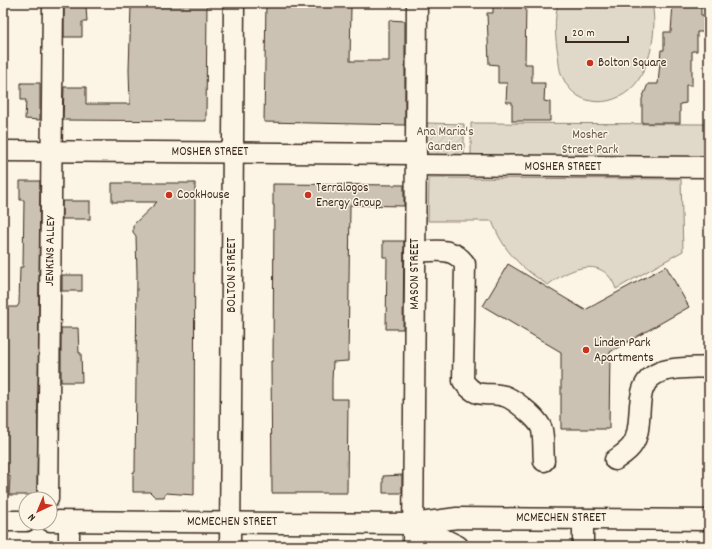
<svg xmlns="http://www.w3.org/2000/svg" width="712" height="549" viewBox="0 0 712 549" font-family="Dekko,sans-serif">
	<style>
		.green { fill: #e0d8c8; stroke: #8e8173 }
		.garden { fill: url(#garden-furrows); stroke: #8e8173 }
		.building { fill: #ccc2b3; stroke: #3b2a1e }
		.lines { fill: none; stroke-linecap: round; stroke-linejoin: round }
		.minor-casing { stroke: #3b2a1e; stroke-width: 23 }
		.minor { stroke: #fcf5e5; stroke-width: 20 }
		.poi-dot { fill: #c8321e; stroke: #fcf5e5; stroke-width: 1.5 }
		.labels { text-anchor: middle; dominant-baseline: central; stroke-width: 3; stroke-linejoin: round; paint-order: stroke }
		.poi-label { font-size: 13px; fill: #3b2a1e; stroke: #fcf5e5; text-anchor: start }
		.park-label { font-size: 13px; fill: #645648; stroke: #fcf5e5 }
		.street-label { font-size: 13px; fill: #3b2a1e; stroke: #fcf5e5 }
	</style>
	<defs>
		<pattern id="garden-furrows" width="10" height="10" patternUnits="userSpaceOnUse"><rect width="10" height="10" fill="#e0d8c8"/><path d="M-1 1l2-2M0 10L10 0M9 11l2-2" fill="none" stroke="#c1baab"/></pattern>
	</defs>
	<rect width="100%" height="100%" fill="#fcf5e5"/>
	<filter id="ink" filterUnits="userSpaceOnUse"><feTurbulence type="fractalNoise" baseFrequency=".025" numOctaves="2"/><feDisplacementMap in="SourceGraphic" scale="8" xChannelSelector="R" yChannelSelector="G"/><feConvolveMatrix kernelMatrix="1 2 1 2 8 2 1 2 1" color-interpolation-filters="sRGB"/></filter>
	<g filter="url(#ink)">
		<g class="green">
			<path d="M558 3H652C657 28 652 61 637 82 618 108 577 110 563 78 559 71 559 62 558 54 555 37 554 21 558 3Z"/>
			<path d="M471 123 709 124V161H471Z"/>
			<path d="M429 178 681 179 683 251 616 289C604 254 569 268 548 285 521 268 504 252 492 221H428Z"/>
		</g>
		<path class="garden" d="M427 123 464 124V157L426 156Z"/>
		<g class="building">
			<path d="M64 3H84L83 6H86L87 22H82V37H64Z"/>
			<path d="M137 3H207L206 121 63 120 64 87H86V104H130L129 70 131 6H137Z"/>
			<path d="M266 3H320V6H351L350 61H389V20L405 21V125L264 122Z"/>
			<path d="M493 3H526L525 64H532V83H545L544 101 550 102V121H512V102H506L507 83H498V65L489 64 487 13H493Z"/>
			<path d="M673 3H701V15H705V32H697V51H692V85H686V103L680 104V123H642V99L648 84H658L661 50H664V32H671Z"/>
			<path d="M21 83H40V120L25 119 26 100H21Z"/>
			<path d="M20 181H40L37 495H9L10 476 3 475V307H17L19 304 20 267H23L24 200H20Z"/>
			<path d="M112 183H195L194 495 166 493 164 497H155L150 492H133V472H135L137 274 136 236 133 232V225L157 202H112Z"/>
			<path d="M273 184 404 185V206L350 205 348 361 333 362 332 380V399H348L347 493H272L271 361H273L274 205H273Z"/>
			<rect x="62" y="201" width="28" height="18"/>
			<path d="M383 241H404L403 329H386L387 257H383Z"/>
			<path d="M508 264 585 310 666 266 689 307 610 352 609 429H561V352L483 306Z"/>
			<rect x="62" y="275" width="20" height="16"/>
			<path d="M61 328H78L79 353H81L82 382H61Z"/>
			<path d="M402 475V493H383V476Z"/>
		</g>
		<g class="lines">
			<defs>
				<g id="minor">
					<path d="M3 151 416 154"/>
					<path d="M416 165 709 167"/>
					<path d="M415 252C434 251 453 246 465 264L463 381C480 403 488 389 507 397 516 401 540 420 542 430 544 440 543 451 544 461"/>
					<path d="M615 460C622 455 629 451 633 444 647 421 628 382 663 371 677 367 694 368 709 367"/>
					<path d="M48 499 53 3"/>
					<path d="M3 521H26"/>
					<path d="M50 521 413 524 457 518 709 520"/>
					<path d="M413 524 458 546"/>
					<path d="M69 546V522"/>
					<path d="M230 546 234 3"/>
					<path d="M413 546 417 3"/>
					<path d="M583 546V519"/>
				</g>
			</defs>
			<use href="#minor" class="minor-casing"/>
			<use href="#minor" class="minor"/>
		</g>
	</g>
	<g class="poi-dot">
		<circle cx="590" cy="63" r="4"/>
		<circle cx="169" cy="195" r="4"/>
		<circle cx="308" cy="195" r="4"/>
		<circle cx="586" cy="350" r="4"/>
	</g>
	<g class="labels">
		<g class="poi-label">
			<text x="598" y="63">Bolton Square</text>
			<text x="316" y="188">Terralogos<tspan x="316" dy="15">Energy Group</tspan></text>
			<text x="177" y="195">CookHouse</text>
			<text x="594" y="343">Linden Park<tspan x="594" dy="15">Apartments</tspan></text>
		</g>
		<g class="park-label">
			<text x="445" y="132">Ana Maria's<tspan x="445" dy="15">Garden</tspan></text>
			<text x="590" y="135">Mosher<tspan x="590" dy="15">Street Park</tspan></text>
		</g>
		<g class="street-label">
			<text x="210" y="152">MOSHER STREET</text>
			<text x="563" y="167">MOSHER STREET</text>
			<text transform="translate(51 251) rotate(-89)">JENKINS ALLEY</text>
			<text transform="translate(415 274) rotate(-90)">MASON STREET</text>
			<text transform="translate(232 275) rotate(-90)">BOLTON STREET</text>
			<text x="561" y="518">MCMECHEN STREET</text>
			<text x="232" y="522">MCMECHEN STREET</text>
		</g>
	</g>
	<rect width="712" height="549" fill="none" stroke="#fcf5e5" stroke-width="16"/>
	<rect x="8" y="8" width="696" height="533" fill="none" stroke="#3b2a1e" stroke-width="1.5" filter="url(#ink)"/>
	<g transform="translate(38 511) rotate(224)"><circle r="19" fill="#fcf5e5" stroke="#afa495"/>
	<path d="M0-3L7 15L0 10L-7 15Z" fill="#c8321e"/>
	<text y="-6" font-size="11" font-weight="bold" text-anchor="middle" fill="#3b2a1e">N</text>
	</g>
	<path d="M566 36v6h62v-6" fill="none" stroke="#3b2a1e" stroke-width="2"/>
	<text x="572" y="36" font-size="12" fill="#3b2a1e" stroke="#fcf5e5" stroke-width="3" paint-order="stroke">20 m</text>
</svg>
